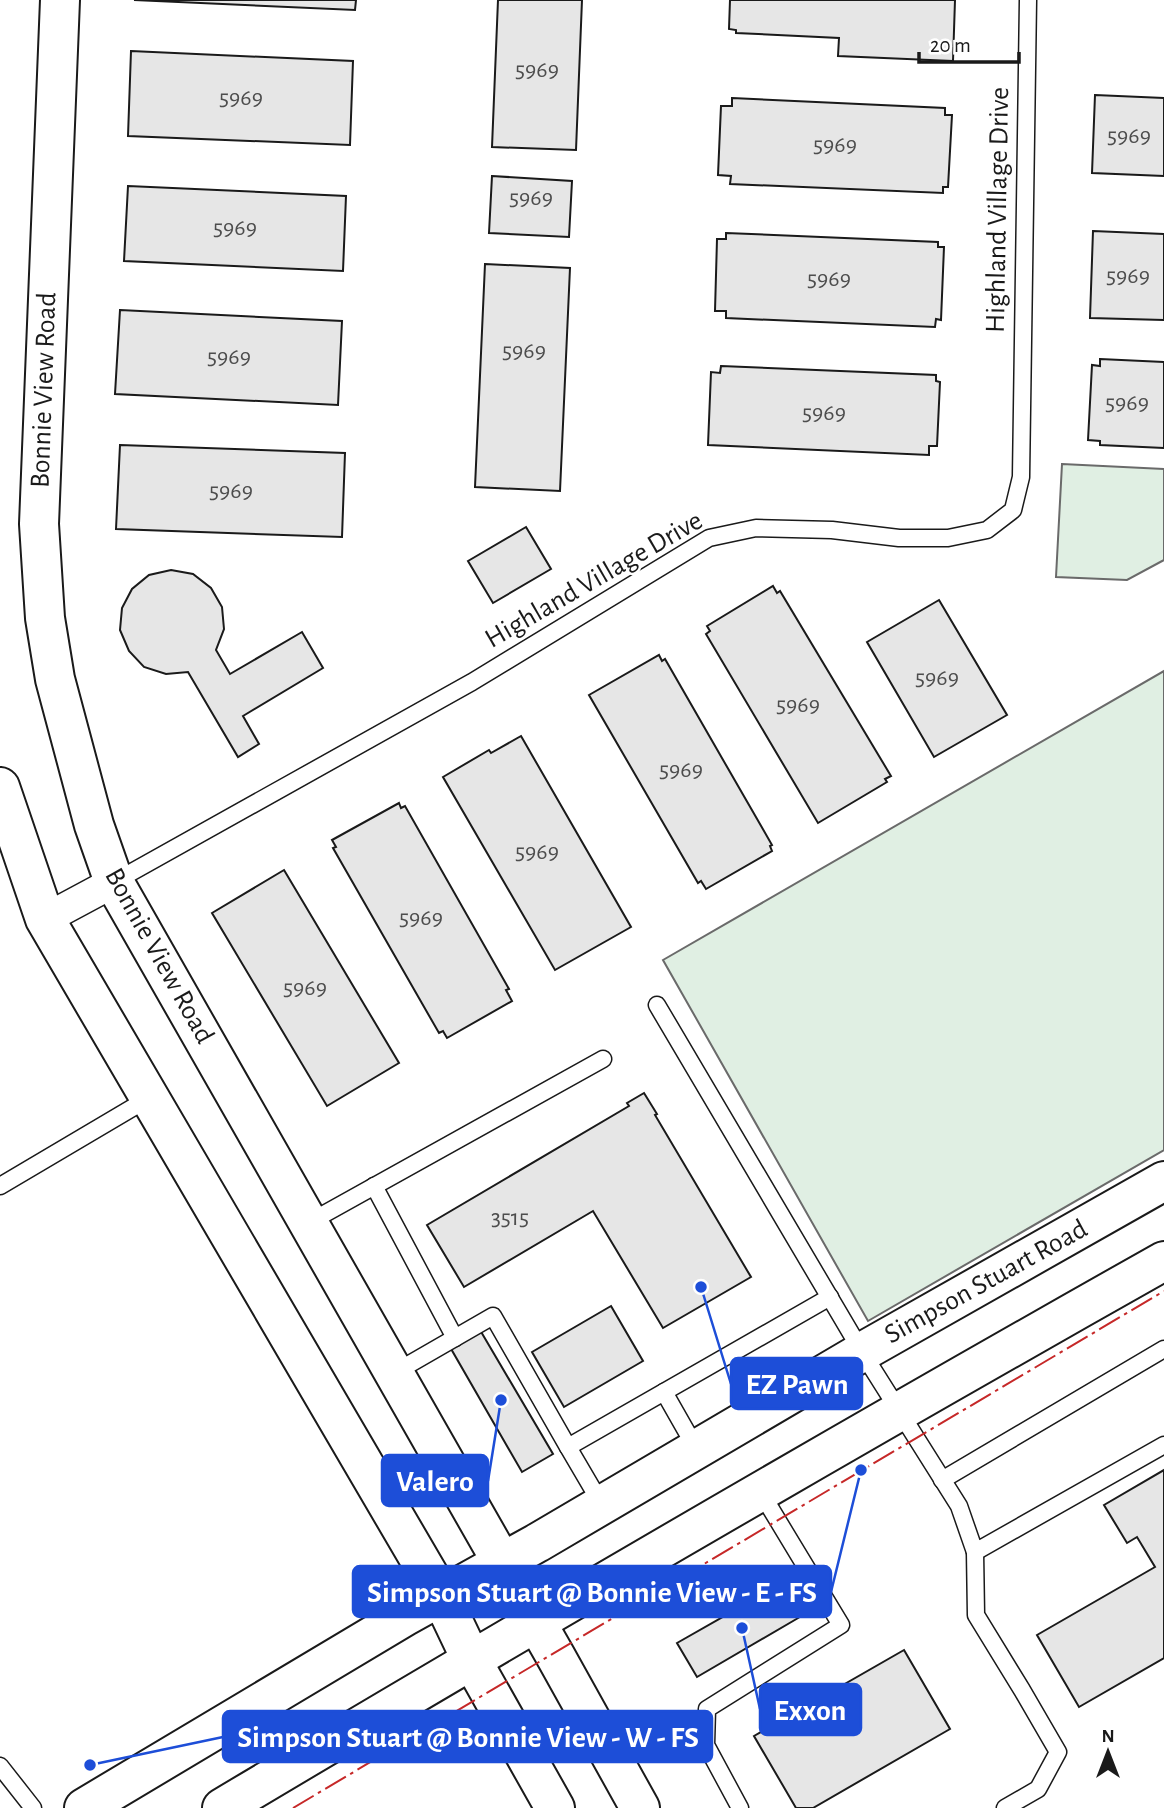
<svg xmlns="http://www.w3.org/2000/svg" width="1164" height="1808" viewBox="0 0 1164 1808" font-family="'Alegreya Sans',sans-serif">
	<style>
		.green { fill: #e0efe3; stroke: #6a6a6a; stroke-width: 2 }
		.building { fill: #e6e6e6; stroke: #1a1a1a; stroke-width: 2 }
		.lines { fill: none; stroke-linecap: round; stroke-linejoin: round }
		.service-casing { stroke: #1a1a1a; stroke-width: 19 }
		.minor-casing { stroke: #1a1a1a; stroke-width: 33 }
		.secondary-casing { stroke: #1a1a1a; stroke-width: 42 }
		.service { stroke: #fff; stroke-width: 16 }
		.minor { stroke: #fff; stroke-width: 30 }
		.secondary { stroke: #fff; stroke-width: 38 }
		.power { stroke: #c62828; stroke-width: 2; stroke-dasharray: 24 5 3.5 5; stroke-linecap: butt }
		.labels { text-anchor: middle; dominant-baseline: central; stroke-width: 5; stroke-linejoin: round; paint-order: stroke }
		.number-label { font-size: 24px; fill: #4d4d4d }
		.street-label { font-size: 28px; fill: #1a1a1a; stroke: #fff }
		.leader { fill: none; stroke: #1d4ed8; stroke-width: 2.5 }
		.callout-dot { fill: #1d4ed8; stroke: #fff; stroke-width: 2.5 }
		.callout { fill: #1d4ed8; stroke: #1d4ed8; stroke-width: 2.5 }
		.callout-label { font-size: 30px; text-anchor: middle; font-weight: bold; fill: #fff }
	</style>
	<rect width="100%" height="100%" fill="#fff"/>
	<g class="green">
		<path d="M1062 464 1164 469V560L1127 580 1056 577Z"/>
		<path d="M1164 671V1150L868 1321 663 960Z"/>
	</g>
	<g class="building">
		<path d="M134 0H356L355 10Z"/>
		<path d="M498 0H582L576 150 492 147Z"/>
		<path d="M730 0H955L953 61 838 56 839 38 736 33V30L729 29Z"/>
		<path d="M131 51 353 61 350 145 128 136Z"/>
		<path d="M1095 95 1164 98V176L1092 173Z"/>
		<path d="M732 98 945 108V115H952L948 187H943V193L730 184 731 176 718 175 721 106H732Z"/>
		<path d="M492 176 572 181 569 237 489 233Z"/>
		<path d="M128 186 346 196 343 271 124 261Z"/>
		<path d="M1093 231 1164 234V320L1090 318Z"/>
		<path d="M726 233 938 242V247H944L941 320 936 319 935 327 726 318V311H715L717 239H726Z"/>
		<path d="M485 264 570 268 560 491 475 487Z"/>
		<path d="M120 310 342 321 338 405 115 394Z"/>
		<path d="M1100 359 1164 362V448L1100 445V441L1088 440 1092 365 1100 366Z"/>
		<path d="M721 366 936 375V381L940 382 937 446H929V455L708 445 711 372 720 373Z"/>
		<path d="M120 445 345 453 342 537 116 529Z"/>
		<path d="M526 527 551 569 493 603 468 561Z"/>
		<path d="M171 570 193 574 211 588 222 607 224 629 216 650 230 674 302 632 323 668 243 716 259 744 238 757 188 672 166 674 144 667 129 651 120 630 122 608 132 589 149 575Z"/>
		<path d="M773 586 777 593 780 591 891 776 885 779 887 782 818 823 706 634 710 631 707 626Z"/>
		<path d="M939 600 1007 715 934 757 867 642Z"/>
		<path d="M659 655 662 661 665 659 772 845 770 846 772 851 706 889 701 881 698 883 589 695Z"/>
		<path d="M521 736 631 927 555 970 443 777 489 750 491 753Z"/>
		<path d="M399 803 401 808 405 806 509 989 506 990 512 1001 447 1038 443 1031 439 1033 333 848 336 847 332 840Z"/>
		<path d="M284 870 399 1063 327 1106 212 913Z"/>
		<path d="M644 1093 657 1114 655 1115 751 1277 663 1328 593 1211 464 1287 427 1225 629 1106 627 1103Z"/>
		<path d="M611 1306 643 1361 564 1407 532 1352Z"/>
		<path d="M480 1330 553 1454 522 1472 450 1347Z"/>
		<path d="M1164 1470V1658L1079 1707 1037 1635 1155 1567 1137 1537 1127 1543 1104 1505Z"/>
		<path d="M786 1581 805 1614 697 1677 677 1643Z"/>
		<path d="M904 1650 950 1729 813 1808H796L754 1736Z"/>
	</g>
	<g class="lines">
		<defs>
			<g id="service">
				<path d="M114 882 472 682 709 538 756 528 832 530 899 538H948L987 530 1013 510 1021 477 1028 0"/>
				<path d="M657 1005 862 1352 959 1506 975 1552 1164 1445"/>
				<path d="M0 1186 149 1098"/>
				<path d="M374 1186 455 1338"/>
				<path d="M308 1223 603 1059"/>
				<path d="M394 1373 493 1316 568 1447 830 1297"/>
				<path d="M664 1392 697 1450"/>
				<path d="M568 1447 602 1505"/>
				<path d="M942 1480 1164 1349"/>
				<path d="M975 1552 976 1615 1022 1690 1058 1752 1038 1789 1005 1808"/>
				<path d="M0 1766 33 1808"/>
				<path d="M740 1808 706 1745 707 1709 841 1625 760 1491"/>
			</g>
			<path id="minor" d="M45 919 114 882"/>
			<g id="secondary">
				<path d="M60 0 39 524 45 618 55 679 94 825 114 882 556 1657 640 1808"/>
				<path d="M0 787 45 919 441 1596 471 1659 555 1808"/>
				<path d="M84 1808 404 1617 537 1543 862 1352 1164 1181"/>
				<path d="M222 1808C534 1622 848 1439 1164 1261"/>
			</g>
		</defs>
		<use href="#service" class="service-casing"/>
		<use href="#minor" class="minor-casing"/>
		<use href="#secondary" class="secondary-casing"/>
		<use href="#service" class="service"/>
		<use href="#minor" class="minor"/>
		<use href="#secondary" class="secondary"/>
		<path class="power" d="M293 1808 1164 1291"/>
	</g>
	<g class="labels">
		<g class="number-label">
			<text x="537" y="70">5969</text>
			<text x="241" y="98">5969</text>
			<text x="1129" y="136">5969</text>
			<text x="835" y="145">5969</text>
			<text x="531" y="198">5969</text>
			<text x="235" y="228">5969</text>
			<text x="1128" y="276">5969</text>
			<text x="829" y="279">5969</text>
			<text x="524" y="351">5969</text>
			<text x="229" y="357">5969</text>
			<text x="1127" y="403">5969</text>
			<text x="824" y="413">5969</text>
			<text x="231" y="491">5969</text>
			<text x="937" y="678">5969</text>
			<text x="798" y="705">5969</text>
			<text x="681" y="770">5969</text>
			<text x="537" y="852">5969</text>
			<text x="421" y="918">5969</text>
			<text x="305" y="988">5969</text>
			<text x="510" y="1218">3515</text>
		</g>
		<g class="street-label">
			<text transform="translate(998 210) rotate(-89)">Highland Village Drive</text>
			<text transform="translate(44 390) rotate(-88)">Bonnie View Road</text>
			<text transform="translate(594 580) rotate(-30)">Highland Village Drive</text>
			<text transform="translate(159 956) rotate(61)">Bonnie View Road</text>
			<text transform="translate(986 1282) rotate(-29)">Simpson Stuart Road</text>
		</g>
	</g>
	<path class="leader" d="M701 1287L731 1384M501 1400L488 1481M861 1470L831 1592M742 1628L760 1709M90 1765L223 1737"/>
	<g class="callout-dot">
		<circle cx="701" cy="1287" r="7"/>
		<circle cx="501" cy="1400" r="7"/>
		<circle cx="861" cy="1470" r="7"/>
		<circle cx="742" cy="1628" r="7"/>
		<circle cx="90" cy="1765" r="7"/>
	</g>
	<g class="callout">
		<rect x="731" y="1358" width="131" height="51" rx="7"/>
		<rect x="382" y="1455" width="106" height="51" rx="7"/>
		<rect x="353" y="1566" width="478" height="51" rx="7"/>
		<rect x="760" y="1684" width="101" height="51" rx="7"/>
		<rect x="223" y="1711" width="489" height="51" rx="7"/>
	</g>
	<g class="callout-label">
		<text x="797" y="1394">EZ Pawn</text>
		<text x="435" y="1491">Valero</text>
		<text x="592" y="1602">Simpson Stuart @ Bonnie View - E - FS</text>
		<text x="810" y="1720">Exxon</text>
		<text x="468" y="1747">Simpson Stuart @ Bonnie View - W - FS</text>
	</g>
	<g transform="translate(1108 1752)" stroke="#ffffff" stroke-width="5" paint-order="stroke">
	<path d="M0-5L12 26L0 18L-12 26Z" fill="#1a1a1a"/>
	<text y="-10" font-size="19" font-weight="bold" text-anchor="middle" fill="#1a1a1a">N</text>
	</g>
	<path d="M919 52v10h100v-10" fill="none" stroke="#1a1a1a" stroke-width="3.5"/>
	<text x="930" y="52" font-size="21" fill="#1a1a1a" stroke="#ffffff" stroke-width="5" paint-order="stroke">20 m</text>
</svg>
